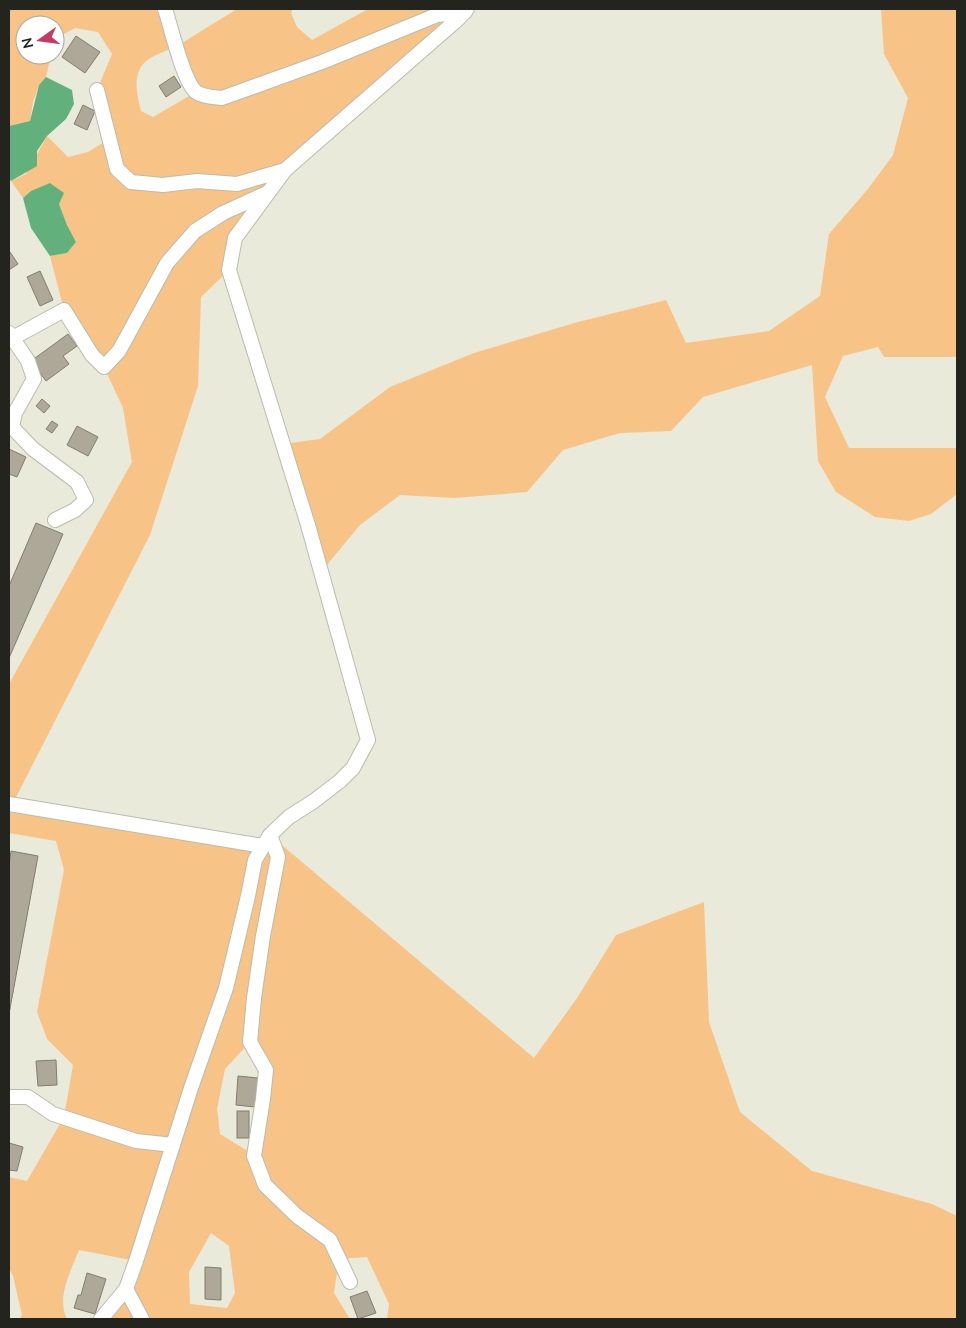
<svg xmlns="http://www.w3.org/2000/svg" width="966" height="1328" viewBox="0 0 966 1328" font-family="'Nunito Sans',sans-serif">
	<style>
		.green { fill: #f8c387; fill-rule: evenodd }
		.water { fill: #62b17d }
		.building { fill: #aea899; stroke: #827d6e }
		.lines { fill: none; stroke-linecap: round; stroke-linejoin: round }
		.minor-casing { stroke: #babcab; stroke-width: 16 }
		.minor { stroke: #fff; stroke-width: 14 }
	</style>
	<rect width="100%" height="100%" fill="#e9ead9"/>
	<g class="green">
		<path d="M9 9H165L177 46 237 9H293L291 13 297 27 312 40 368 9H467L285 170 235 237 229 270 201 297 198 386 150 535 12 805 263 846 270 835 534 1058 577 998 616 935 704 902 709 1022 740 1112 812 1171 932 1204 957 1216V1319H387L389 1304 367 1257 339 1259 334 1293 350 1319H101L136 1261 79 1250C71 1271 56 1297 67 1319H20L22 1315 13 1276 9 1268V1177L27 1181 64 1117 73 1065 47 1039 37 1012 64 870 56 841 9 833V684L132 462 123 408 104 367 64 310 50 256 67 253 76 242 67 225 59 204 31 191 23 198 11 181 26 174 47 136 68 157 88 152 109 139 97 90 112 54 98 32 75 28 55 39V25H25V55H51L46 77 39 85 33 102 30 121 9 126ZM177 46 196 92 153 117 141 111C137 95 132 75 145 62 151 56 169 50 177 46ZM250 1042 266 1070 254 1155 220 1134 217 1109 225 1069ZM211 1233 229 1246 235 1293 227 1308 190 1304 189 1272Z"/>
		<path d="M881 9H957V357H884L878 347 843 356 825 397 849 448H957V494L931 514 909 521 875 517 836 492 818 461 812 365 703 397 671 431 620 433 563 450 527 492 454 498 400 495 360 525 321 572 283 444 320 439 390 387 474 353 578 322 666 300 686 343 769 331 820 296 829 234 868 189 893 155 908 98 884 54Z"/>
	</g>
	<g class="water">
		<path d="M46 77 72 90 74 104 66 119 47 136 37 151V166L11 181 9 179V126L30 121 39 85Z"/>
		<path d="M50 183 64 193 59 204 67 225 76 242 67 253 50 256 31 228 23 198 31 191Z"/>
	</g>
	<g class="building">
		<path d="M76 36 100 52 85 73 62 57Z"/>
		<path d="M174 76 181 87 166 97 159 86Z"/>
		<path d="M83 105 95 111 87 130 74 124Z"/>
		<path d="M10 252 18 264 9 270V253Z"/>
		<path d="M40 271 53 300 40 306 27 277Z"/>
		<path d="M68 334 77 346 63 356 69 364 46 381 31 361Z"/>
		<path d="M42 399 50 406 44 413 36 406Z"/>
		<path d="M52 421 58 425 52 433 46 429Z"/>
		<path d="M77 426 98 437 88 456 67 445Z"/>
		<path d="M9 449 26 457 17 477 9 474Z"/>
		<path d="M36 523 63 534 9 658V586Z"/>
		<path d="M11 851 38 856 9 1014V866Z"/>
		<path d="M56 1060 57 1085 38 1086 36 1061Z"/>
		<path d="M238 1076 258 1078 255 1107 236 1105Z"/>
		<rect x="237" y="1111" width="12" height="27"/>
		<path d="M9 1143 23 1147 17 1171 9 1170Z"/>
		<path d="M205 1267 221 1268V1300L205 1299Z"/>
		<path d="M87 1273 106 1279 95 1314 74 1308 78 1295H81Z"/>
		<path d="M367 1291 376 1313 358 1319 350 1297Z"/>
	</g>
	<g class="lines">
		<defs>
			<g id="minor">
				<path d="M165 9C171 27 183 81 196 92 203 97 214 97 222 98L322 62 437 15 465 12"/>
				<path d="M97 90 117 169 131 182 163 185 197 181 237 184 285 170"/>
				<path d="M9 333 28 361 34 379 15 413 12 427 33 449 77 482 86 500 75 510 55 520"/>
				<path d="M9 340 64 310 92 355 104 367 119 351 167 263 195 231 223 213 267 193"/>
				<path d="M9 804 263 846"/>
				<path d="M270 835 278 857 263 936 254 998 250 1042 266 1070 263 1099 254 1156 265 1185 297 1216 330 1240 350 1282"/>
				<path d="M9 1097H28L53 1114 136 1141 173 1145"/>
				<path d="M126 1289 142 1319"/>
				<path d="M101 1319 126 1289 136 1261 191 1088 226 988 248 896 255 860 270 835 289 817 314 801 340 781 353 768 368 740 308 525 229 270 235 238 285 170 458 19 467 9"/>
			</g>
		</defs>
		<use href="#minor" class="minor-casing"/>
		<use href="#minor" class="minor"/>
	</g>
	<rect width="966" height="1328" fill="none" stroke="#23241e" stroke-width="20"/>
	<g transform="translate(40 40) rotate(256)"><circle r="24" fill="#ffffff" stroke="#a7a7a5"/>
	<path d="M0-4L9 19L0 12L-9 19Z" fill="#c73965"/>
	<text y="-8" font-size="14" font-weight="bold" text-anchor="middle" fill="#23241e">N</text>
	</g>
</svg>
